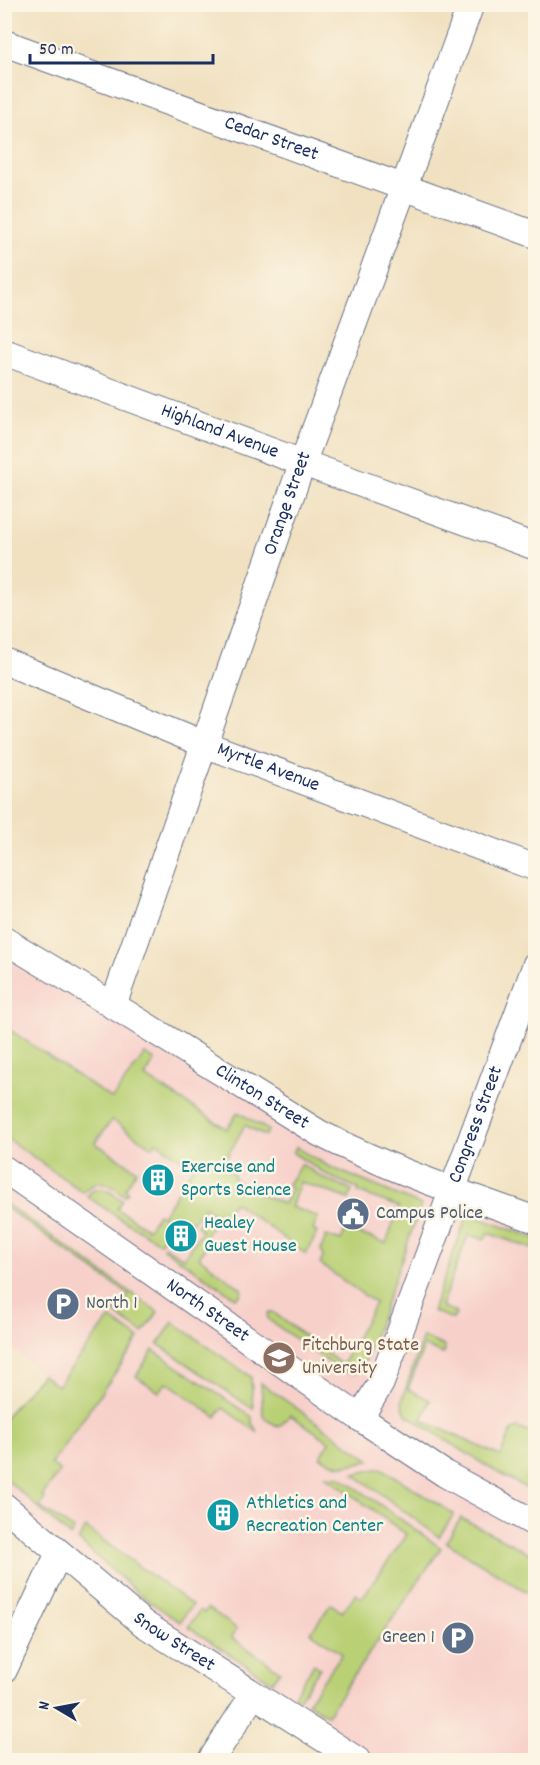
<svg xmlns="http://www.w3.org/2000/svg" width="540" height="1765" viewBox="0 0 540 1765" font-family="Dekko,sans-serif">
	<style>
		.built { fill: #f7d0ca }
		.green { fill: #b9d075; stroke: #6a806a; stroke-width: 1.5 }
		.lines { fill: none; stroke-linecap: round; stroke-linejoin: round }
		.minor-casing { stroke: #666d81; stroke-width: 28 }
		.minor { stroke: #fff; stroke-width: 26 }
		.labels { text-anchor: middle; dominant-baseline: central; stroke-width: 5; stroke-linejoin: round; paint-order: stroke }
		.street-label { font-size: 20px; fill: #1b2f5e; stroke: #fcf5e5 }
		.culture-label { font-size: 20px; fill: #0d838f; stroke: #fcf5e5; text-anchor: start }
		.service-label { font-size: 20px; fill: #4e5e75; stroke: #fcf5e5; text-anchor: start }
		.education-label { font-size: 20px; fill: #785e54; stroke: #fcf5e5; text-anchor: start }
	</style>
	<rect width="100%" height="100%" fill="#fcf5e5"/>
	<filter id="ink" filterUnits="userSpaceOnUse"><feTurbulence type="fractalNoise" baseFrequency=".0167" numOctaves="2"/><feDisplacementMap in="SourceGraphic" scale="12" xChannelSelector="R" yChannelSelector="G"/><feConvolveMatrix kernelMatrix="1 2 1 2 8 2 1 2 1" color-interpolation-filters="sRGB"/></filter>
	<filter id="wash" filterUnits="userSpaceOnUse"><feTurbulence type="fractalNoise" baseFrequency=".008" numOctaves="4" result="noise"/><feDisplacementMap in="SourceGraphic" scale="24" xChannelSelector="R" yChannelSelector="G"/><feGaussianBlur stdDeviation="1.35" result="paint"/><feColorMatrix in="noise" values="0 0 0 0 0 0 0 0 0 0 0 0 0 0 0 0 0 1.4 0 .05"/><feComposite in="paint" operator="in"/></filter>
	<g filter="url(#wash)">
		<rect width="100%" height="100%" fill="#f1e1c1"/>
		<path class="built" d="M5 940 319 1133 535 1220 536 1488 524 1518 536 1524 535 1760H357L253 1695 5 1506V1417L42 1374 5 1342Z"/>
		<g class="green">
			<path d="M4 1026 112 1099 145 1054 155 1060 145 1077 227 1129 238 1112 268 1130 266 1135H263L245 1125 222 1166 234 1174V1179L258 1193 284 1204 291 1188 287 1186 301 1164 323 1178 352 1191 349 1199 300 1182 291 1207 318 1217 313 1230 317 1232 310 1248 307 1250 306 1254 234 1202 221 1218 204 1207 192 1223 178 1214 160 1243 113 1214 87 1196C99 1181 110 1192 122 1200L117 1209 148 1229 158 1214 162 1216 193 1167 156 1142 152 1147 112 1120 95 1143 137 1170 125 1189 128 1192 125 1196C109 1183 100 1176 83 1192L5 1137Z"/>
			<path d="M296 1147 328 1166 421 1205 365 1362 361 1368 355 1373 341 1371 269 1320 267 1316 269 1312H273L342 1365 375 1303 320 1264 323 1258 321 1250 326 1236 341 1241 346 1229 386 1243 399 1207 358 1192 359 1189 329 1176 293 1153Z"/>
			<path d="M5 1203 158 1312 143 1333 114 1313 129 1295 5 1207Z"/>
			<path d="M205 1214 215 1220 204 1238 206 1246 199 1257 242 1289 241 1295 236 1298 163 1248 164 1246 184 1258 202 1230 197 1226Z"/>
			<path d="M468 1214 535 1238V1250L488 1233 484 1239 468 1235 441 1306 455 1312 456 1314 453 1319 432 1311Z"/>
			<path d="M110 1318 139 1339 51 1464 60 1471 42 1496 45 1498 40 1507 74 1530 70 1536 5 1478V1417L42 1374 57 1386Z"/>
			<path d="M173 1322 251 1377 253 1409 158 1344Z"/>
			<path d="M423 1337 444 1346 445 1351 443 1354 424 1346 408 1389 430 1400 422 1420 500 1456 512 1430 518 1428 533 1434 535 1429V1493L488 1467 407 1415C403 1409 401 1405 403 1397Z"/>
			<path d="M153 1350 252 1417V1423L258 1433 223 1408 216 1417 167 1382 159 1392 136 1376Z"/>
			<path d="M261 1383 370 1460C346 1466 343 1469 320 1457L330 1442 290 1415 279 1427 265 1419 263 1415Z"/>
			<path d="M381 1468 454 1514 439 1537 354 1474Z"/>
			<path d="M326 1476 341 1477 441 1548 327 1715 307 1703 342 1654 311 1632 331 1604 342 1612 356 1594 362 1598 407 1535Z"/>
			<path d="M461 1518 535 1556V1597L446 1542Z"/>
			<path d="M86 1528 192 1605 180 1622 139 1594 78 1540Z"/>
			<path d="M208 1608 237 1629 231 1637 280 1671 272 1682 188 1627 200 1610 204 1613Z"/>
			<path d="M314 1664 320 1668 299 1699 294 1695Z"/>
		</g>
	</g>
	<g filter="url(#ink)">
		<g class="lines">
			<defs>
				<g id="minor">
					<path id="s1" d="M4 43 536 235"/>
					<path id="s2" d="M4 352 303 463 536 547"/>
					<path id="s3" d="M4 661 204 744 536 868"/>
					<path id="s4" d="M4 940 124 1012 319 1133C388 1169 463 1194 536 1220"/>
					<path id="s5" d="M113 1006 296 481 471 4"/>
					<path id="s6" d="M4 1169 360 1418 445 1474 536 1524"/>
					<path id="s7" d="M360 1418 381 1383 536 964"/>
					<path id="s8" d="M4 1506 144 1624 357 1760"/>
					<path d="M4 1670 59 1553"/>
					<path d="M211 1760 253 1695"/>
				</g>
			</defs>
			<use href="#minor" class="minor-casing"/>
			<use href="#minor" class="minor"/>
		</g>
	</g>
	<defs>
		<symbol id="building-disc" viewBox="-11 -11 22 22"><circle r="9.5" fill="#0f9aa8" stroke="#fcf5e5"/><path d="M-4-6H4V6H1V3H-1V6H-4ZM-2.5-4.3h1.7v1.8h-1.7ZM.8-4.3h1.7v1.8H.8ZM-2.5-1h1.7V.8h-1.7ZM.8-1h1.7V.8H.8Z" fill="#fff"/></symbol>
		<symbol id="civic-disc" viewBox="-11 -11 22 22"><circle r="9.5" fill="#5c6f8a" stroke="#fcf5e5"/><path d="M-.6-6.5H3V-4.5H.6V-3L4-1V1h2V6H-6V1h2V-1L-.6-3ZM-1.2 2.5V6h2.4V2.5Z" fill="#fff"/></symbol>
		<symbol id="parking-disc" viewBox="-11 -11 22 22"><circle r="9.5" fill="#5c6f8a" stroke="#fcf5e5"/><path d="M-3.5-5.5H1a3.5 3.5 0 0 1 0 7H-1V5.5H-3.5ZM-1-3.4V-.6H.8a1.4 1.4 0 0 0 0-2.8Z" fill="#fff"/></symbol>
		<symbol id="university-disc" viewBox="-11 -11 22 22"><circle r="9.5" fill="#8d6e63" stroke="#fcf5e5"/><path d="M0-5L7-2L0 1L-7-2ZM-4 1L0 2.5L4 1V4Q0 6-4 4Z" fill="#fff"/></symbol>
	</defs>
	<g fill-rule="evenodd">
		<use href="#building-disc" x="139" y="1161" width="38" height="38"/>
		<use href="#civic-disc" x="334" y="1195" width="38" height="38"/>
		<use href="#building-disc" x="162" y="1217" width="38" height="38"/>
		<use href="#parking-disc" x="44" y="1285" width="38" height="38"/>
		<use href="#university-disc" x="260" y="1339" width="38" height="38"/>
		<use href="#building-disc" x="204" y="1496" width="38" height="38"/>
		<use href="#parking-disc" x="439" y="1619" width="38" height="38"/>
	</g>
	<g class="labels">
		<g class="street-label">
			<text stroke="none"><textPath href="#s1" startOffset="284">Cedar Street</textPath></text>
			<text stroke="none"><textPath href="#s2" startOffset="230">Highland Avenue</textPath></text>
			<text stroke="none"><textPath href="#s5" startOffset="532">Orange Street</textPath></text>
			<text stroke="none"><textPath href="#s3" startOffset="285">Myrtle Avenue</textPath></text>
			<text stroke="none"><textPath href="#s4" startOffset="302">Clinton Street</textPath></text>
			<text stroke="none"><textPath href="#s7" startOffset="316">Congress Street</textPath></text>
			<text stroke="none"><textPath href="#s6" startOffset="248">North Street</textPath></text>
			<text stroke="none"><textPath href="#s8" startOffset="218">Snow Street</textPath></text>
		</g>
		<g class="culture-label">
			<text x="181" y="1168">Exercise and<tspan x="181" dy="23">Sports Science</tspan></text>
			<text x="204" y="1224">Healey<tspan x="204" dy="23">Guest House</tspan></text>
			<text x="246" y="1504">Athletics and<tspan x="246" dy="23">Recreation Center</tspan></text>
		</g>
		<g class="service-label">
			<text x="376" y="1214">Campus Police</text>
			<text x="86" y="1304">North 1</text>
			<text x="435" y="1638" text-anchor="end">Green 1</text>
		</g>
		<g class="education-label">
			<text x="302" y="1346">Fitchburg State<tspan x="302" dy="23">University</tspan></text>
		</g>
	</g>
	<rect width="540" height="1765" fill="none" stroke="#fcf5e5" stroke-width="24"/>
	<g transform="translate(57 1708) rotate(280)" stroke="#fcf5e5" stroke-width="4.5" paint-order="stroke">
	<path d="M0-4.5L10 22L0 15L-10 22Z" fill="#1b2f5e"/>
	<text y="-9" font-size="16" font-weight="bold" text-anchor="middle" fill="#1b2f5e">N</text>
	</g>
	<path d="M30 54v9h183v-9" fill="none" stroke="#1b2f5e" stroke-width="3"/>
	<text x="39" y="54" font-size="18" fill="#1b2f5e" stroke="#fcf5e5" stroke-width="4.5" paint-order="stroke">50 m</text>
</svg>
